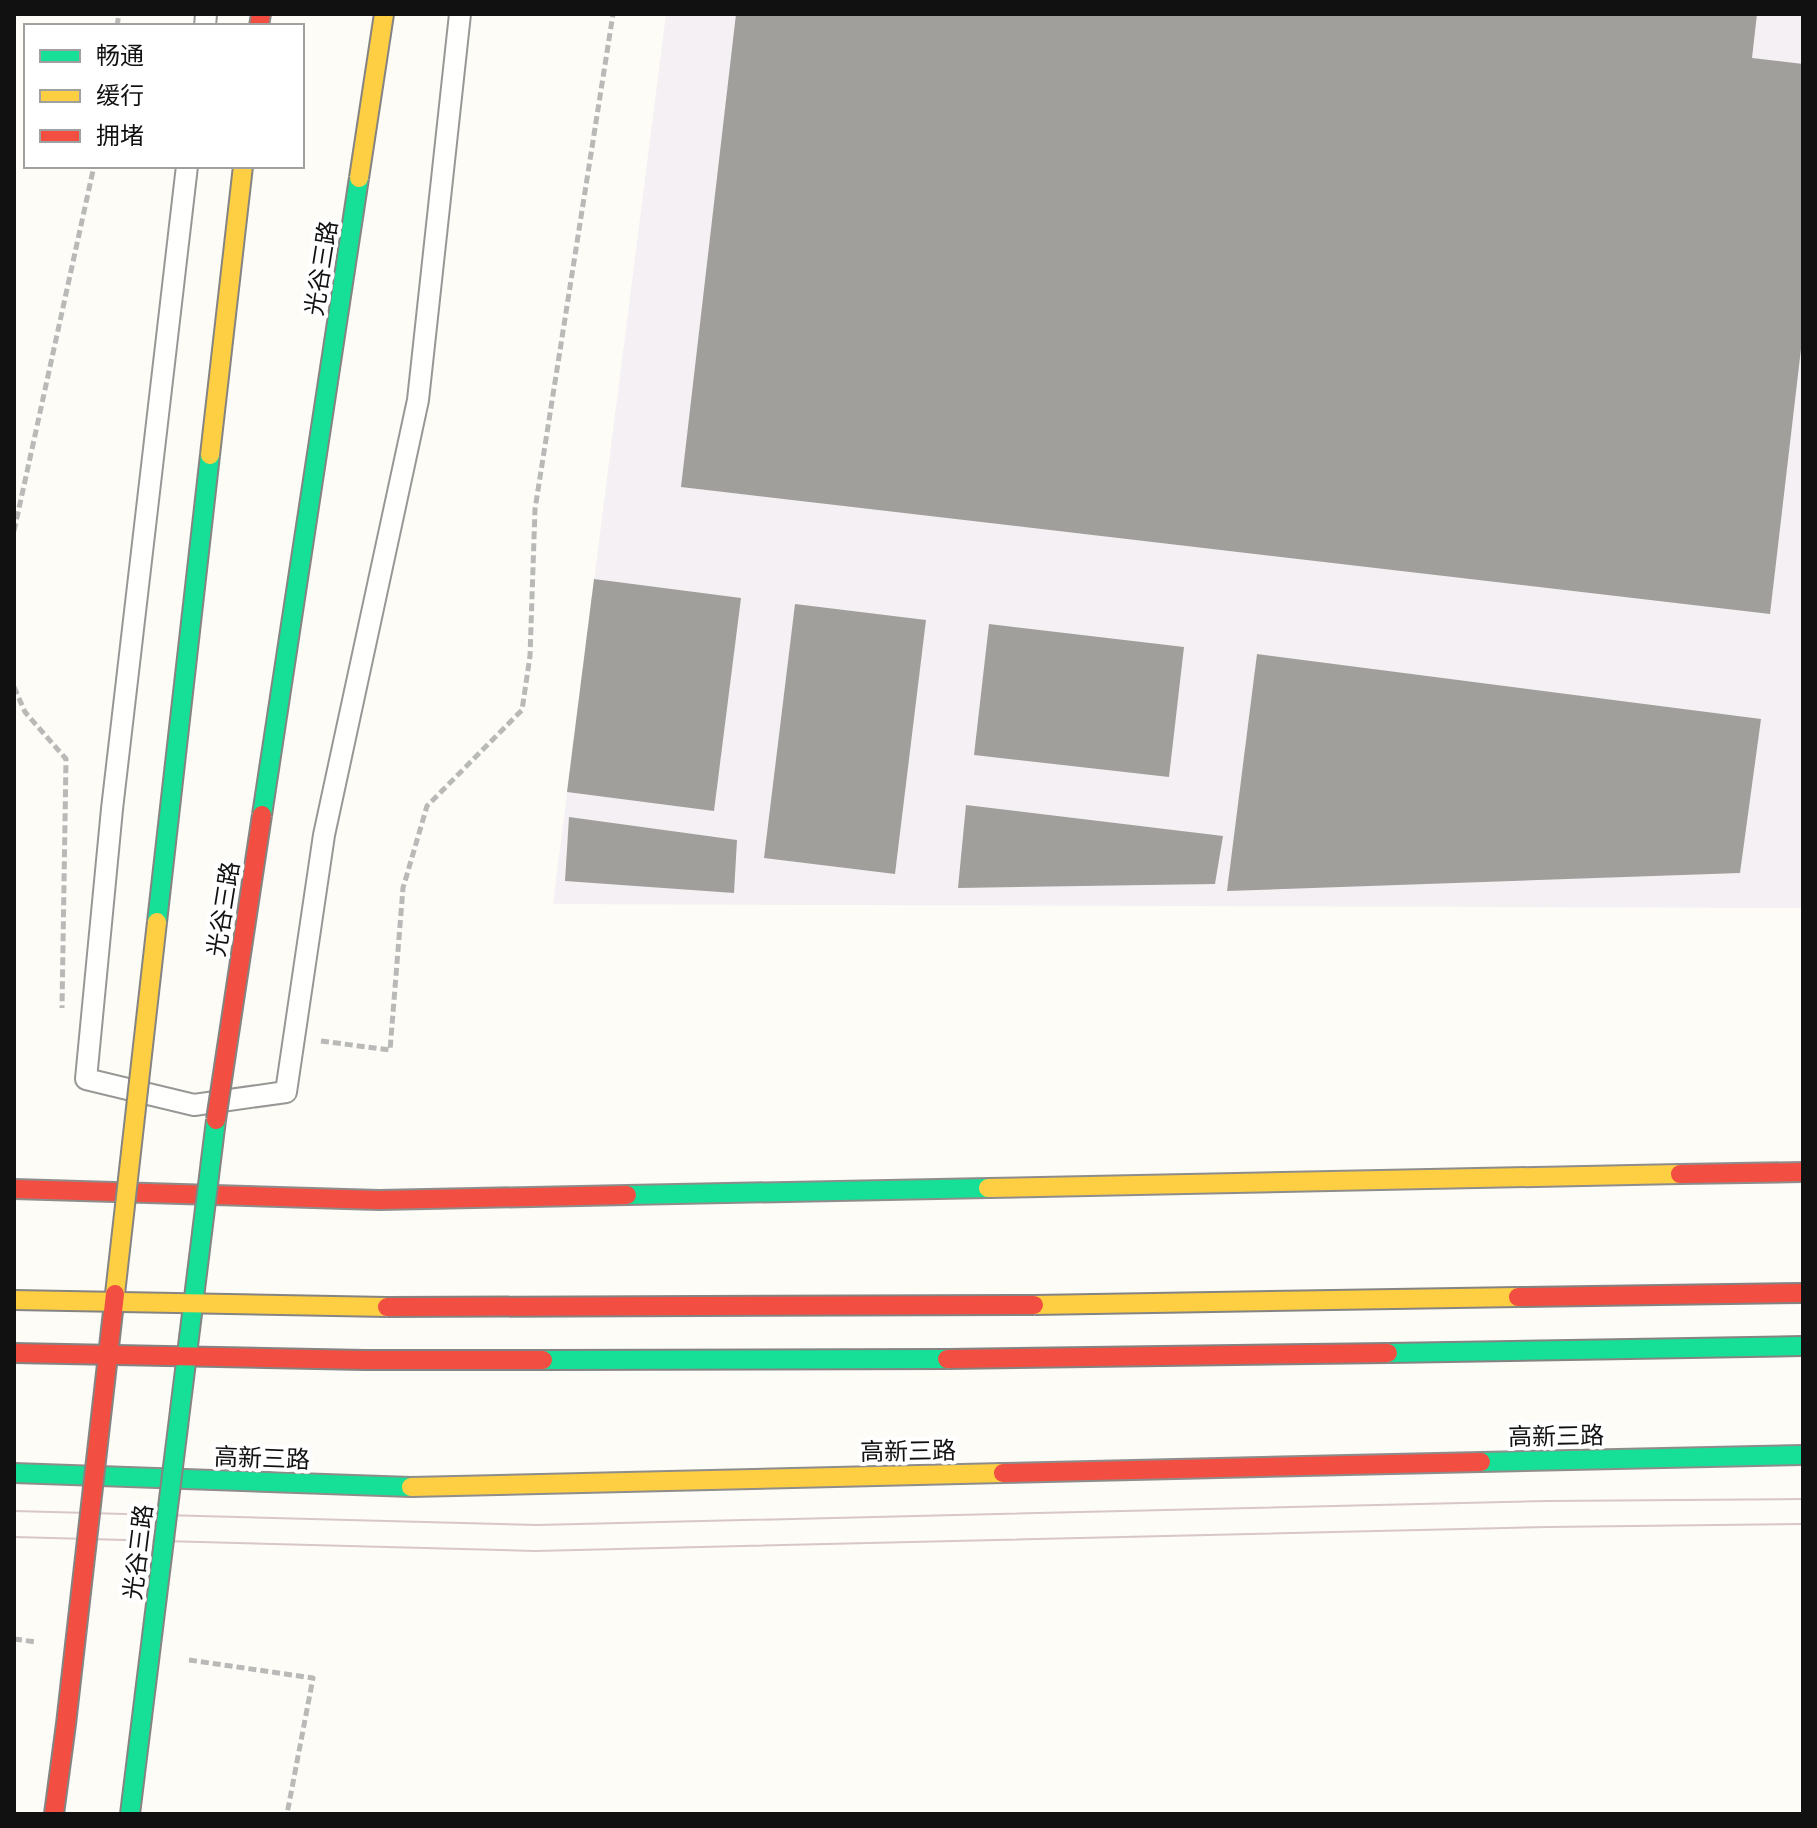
<svg xmlns="http://www.w3.org/2000/svg" width="1817" height="1828" viewBox="0 0 1817 1828" font-family="Merriweather,'Noto Sans SC',serif">
	<style>
		.industrial { fill: #f5f0f3 }
		.building { fill: #a19f9c }
		.lines { fill: none; stroke-linecap: round; stroke-linejoin: round }
		.lane-casing { stroke: #979795; stroke-width: 24 }
		.fast-casing { stroke: #8e8d8b; stroke-width: 22 }
		.slow-casing { stroke: #8e8d8b; stroke-width: 22 }
		.jam-casing { stroke: #8e8d8b; stroke-width: 22 }
		.path { stroke: #b9b9b8; stroke-width: 5; stroke-dasharray: 8 4; stroke-linecap: butt }
		.lane { stroke: #fffffe; stroke-width: 20 }
		.fast { stroke: #16e098; stroke-width: 18 }
		.slow { stroke: #ffcf43; stroke-width: 18 }
		.jam { stroke: #f24e42; stroke-width: 18 }
		.tram { stroke: #d9c6c7; stroke-width: 2 }
		.fast-bridge-casing { stroke: #858482; stroke-width: 22; stroke-linecap: butt }
		.slow-bridge-casing { stroke: #858482; stroke-width: 22; stroke-linecap: butt }
		.jam-bridge-casing { stroke: #858482; stroke-width: 22; stroke-linecap: butt }
		.fast-bridge { stroke: #16e098; stroke-width: 18 }
		.slow-bridge { stroke: #ffcf43; stroke-width: 18 }
		.jam-bridge { stroke: #f24e42; stroke-width: 18 }
		.labels { text-anchor: middle; dominant-baseline: central; stroke-width: 8; stroke-linejoin: round; paint-order: stroke }
		.street-label { font-size: 24px; fill: #111; stroke: #fff }
	</style>
	<rect width="100%" height="100%" fill="#fdfcf7"/>
	<path class="industrial" d="M666 14H1803V908L553 904Z"/>
	<g class="building">
		<path d="M736 14H1757L1752 58 1803 64V332L1770 614 681 487Z"/>
		<path d="M594 579 741 598 714 811 567 792Z"/>
		<path d="M795 604 926 620 895 874 764 858Z"/>
		<path d="M989 624 1184 647 1169 777 974 755Z"/>
		<path d="M1257 654 1761 719 1740 873 1227 891Z"/>
		<path d="M966 805 1223 836 1215 884 958 888Z"/>
		<path d="M569 817 737 840 734 893 565 881Z"/>
	</g>
	<g class="lines">
		<defs>
			<g id="lane">
				<path d="M205 26 206 14"/>
				<path d="M187 166 112 809 86 1079 194 1105 286 1092 324 835 418 400 460 14"/>
			</g>
			<g id="fast">
				<path d="M627 1195 988 1188"/>
				<path d="M1481 1462 1803 1455"/>
				<path d="M14 1473 411 1487"/>
			</g>
			<g id="slow">
				<path d="M988 1188 1680 1174"/>
				<path d="M411 1487 1003 1473"/>
			</g>
			<g id="jam">
				<path d="M259 26 261 14"/>
				<path d="M1680 1174 1803 1172"/>
				<path d="M14 1189 379 1200 627 1195"/>
				<path d="M1003 1473 1481 1462"/>
			</g>
		</defs>
		<use href="#lane" class="lane-casing"/>
		<use href="#fast" class="fast-casing"/>
		<use href="#slow" class="slow-casing"/>
		<use href="#jam" class="jam-casing"/>
		<g class="path">
			<path d="M117 26 119 14"/>
			<path d="M14 531 94 166"/>
			<path d="M14 687 25 712 66 759 62 1008"/>
			<path d="M321 1041 390 1050 403 888 427 806 522 710 530 656 535 509 613 14"/>
			<path d="M14 1639 36 1642"/>
			<path d="M189 1660 313 1678 287 1814"/>
		</g>
		<use href="#lane" class="lane"/>
		<use href="#fast" class="fast"/>
		<use href="#slow" class="slow"/>
		<use href="#jam" class="jam"/>
		<g class="tram">
			<path d="M14 1511 537 1525 1547 1501 1803 1499"/>
			<path d="M14 1537 535 1551 1548 1527 1803 1524"/>
		</g>
		<defs>
			<g id="fast-bridge">
				<path d="M262 815 359 178"/>
				<path d="M157 922 210 455"/>
				<path d="M1388 1353 1803 1346"/>
				<path d="M543 1360 947 1359"/>
				<path d="M130 1814 216 1120"/>
			</g>
			<g id="slow-bridge">
				<path d="M359 178 384 14"/>
				<path d="M210 455 243 166"/>
				<path d="M115 1294 157 922"/>
				<path d="M14 1300 387 1307"/>
				<path d="M1034 1305 1518 1297"/>
			</g>
			<g id="jam-bridge">
				<path d="M216 1120 262 815"/>
				<path d="M1518 1297 1803 1293"/>
				<path d="M387 1307 1034 1305"/>
				<path d="M14 1353 365 1360H543"/>
				<path d="M947 1359 1388 1353"/>
				<path d="M54 1814 66 1724 115 1294"/>
			</g>
		</defs>
		<use href="#fast-bridge" class="fast-bridge-casing"/>
		<use href="#slow-bridge" class="slow-bridge-casing"/>
		<use href="#jam-bridge" class="jam-bridge-casing"/>
		<use href="#fast-bridge" class="fast-bridge"/>
		<use href="#slow-bridge" class="slow-bridge"/>
		<use href="#jam-bridge" class="jam-bridge"/>
	</g>
	<g class="labels">
		<g class="street-label">
			<text transform="translate(321 268) rotate(-81)">光谷三路</text>
			<text transform="translate(223 909) rotate(-81)">光谷三路</text>
			<text transform="translate(1556 1436) rotate(-1)">高新三路</text>
			<text transform="translate(908 1451) rotate(-1)">高新三路</text>
			<text transform="translate(262 1458) rotate(2)">高新三路</text>
			<text transform="translate(138 1552) rotate(-83)">光谷三路</text>
		</g>
	</g>
	<rect width="1817" height="1828" fill="none" stroke="#111111" stroke-width="32"/>
	<rect x="24" y="24" width="280" height="144" fill="#ffffff" stroke="#a0a0a0" stroke-width="2"/>
	<rect x="40" y="50" width="40" height="12" fill="#16e098" stroke="#a0a0a0" stroke-width="2"/>
	<text x="96" y="64" font-size="24" fill="#111111">畅通</text>
	<rect x="40" y="90" width="40" height="12" fill="#ffcf43" stroke="#a0a0a0" stroke-width="2"/>
	<text x="96" y="104" font-size="24" fill="#111111">缓行</text>
	<rect x="40" y="130" width="40" height="12" fill="#f24e42" stroke="#a0a0a0" stroke-width="2"/>
	<text x="96" y="144" font-size="24" fill="#111111">拥堵</text>
</svg>
